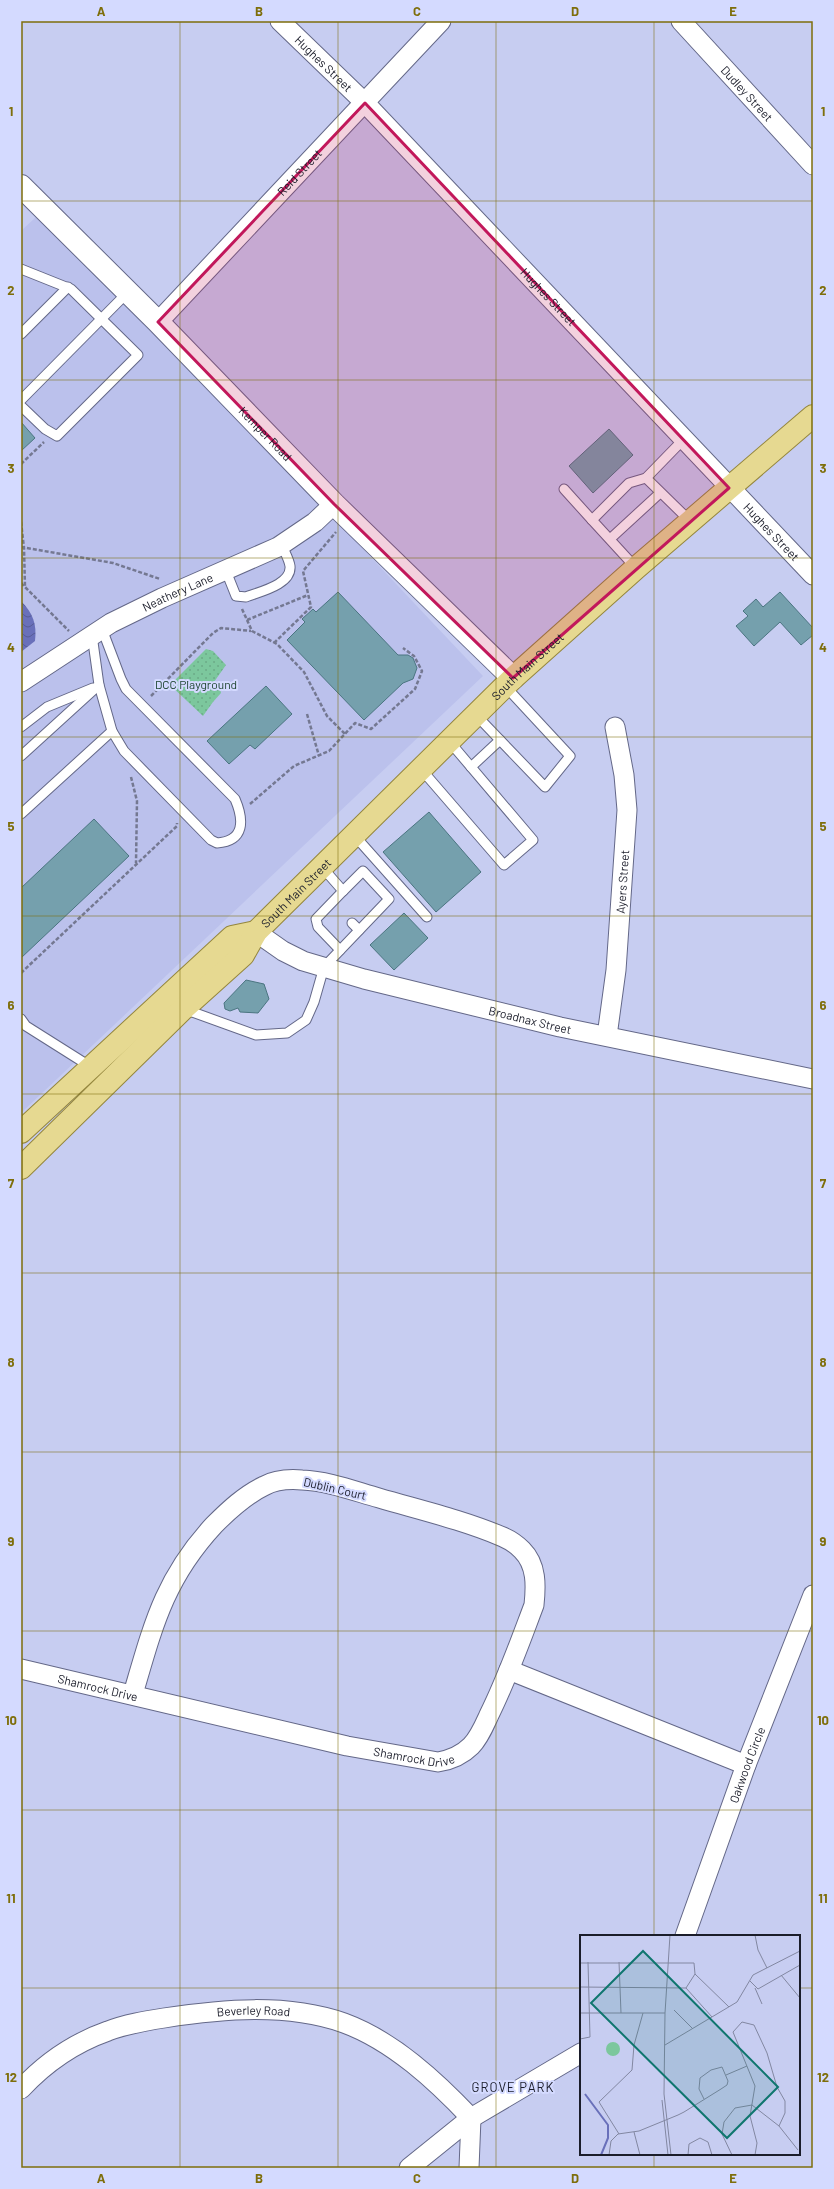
<svg xmlns="http://www.w3.org/2000/svg" width="834" height="2189" viewBox="0 0 834 2189" font-family="Barlow,sans-serif">
	<style>
		.built { fill: #bbc1ec }
		.park { fill: url(#park-dots) }
		.water { fill: url(#water-waves) }
		.building { fill: #75a0ad; stroke: #4b7581 }
		.lines { fill: none; stroke-linecap: round; stroke-linejoin: round }
		.lane-casing { stroke: #646888; stroke-width: 11 }
		.street-casing { stroke: #646888; stroke-width: 21 }
		.secondary-casing { stroke: #646888; stroke-width: 24 }
		.primary-casing { stroke: #94863d; stroke-width: 24 }
		.path { stroke: #747891; stroke-width: 2.5; stroke-dasharray: 4 2; stroke-linecap: butt }
		.lane { stroke: #fff; stroke-width: 9 }
		.street { stroke: #fff; stroke-width: 19 }
		.secondary { stroke: #fff; stroke-width: 22 }
		.primary { stroke: #e6d991; stroke-width: 22 }
		.marked { fill: #c2185b; fill-opacity: 0.2; stroke: #c2185b; stroke-width: 3; stroke-linejoin: round }
		.grid { fill: none; stroke: #7e6e0b; stroke-width: 1; stroke-opacity: 0.55 }
		.labels { text-anchor: middle; dominant-baseline: central; stroke-width: 4; stroke-linejoin: round; paint-order: stroke }
		.street-label { font-size: 12px; fill: #1b1d2a; stroke: #d4daff }
		.park-label { font-size: 12px; fill: #1e4531; stroke: #d4daff }
		.neighbourhood-label { font-size: 13px; letter-spacing: 1px; fill: #1b1d2a; stroke: #d4daff }
		.inset-river { fill: none; stroke: #6970ba; stroke-width: 2 }
		.inset-road { fill: none; stroke: #8287a1; stroke-width: 1 }
		.view { fill: #0f766e; fill-opacity: 0.15; stroke: #0f766e; stroke-width: 2 }
		.inset-edge { fill: none; stroke: #1b1d2a; stroke-width: 2 }
		.neatline { fill: none; stroke: #7e6e0b; stroke-width: 1.5 }
		.grid-label { font-size: 13px; text-anchor: middle; font-weight: bold; fill: #7e6e0b }
	</style>
	<defs>
		<pattern id="park-dots" width="8" height="8" patternUnits="userSpaceOnUse"><rect width="8" height="8" fill="#7cc79d"/><path d="M2 2h.1M6 6h.1" fill="none" stroke="#6baa87" stroke-width="1.8" stroke-linecap="round"/></pattern>
		<pattern id="water-waves" width="16" height="10" patternUnits="userSpaceOnUse"><rect width="16" height="10" fill="#6970ba"/><path d="M0 5q4-4 8 0t8 0" fill="none" stroke="#565b97"/></pattern>
	</defs>
	<rect width="100%" height="100%" fill="#c7cdf1"/>
	<path class="built" d="M37 216 196 372 483 676 21 1113V231Z"/>
	<path class="park" d="M206 649 213 651 226 665 214 682 220 688 221 693 213 702 203 716 170 685Z"/>
	<path class="water" d="M21 601C33 613 37 624 35 641L21 652Z"/>
	<g class="building">
		<path d="M21 422 35 438 21 451Z"/>
		<path d="M609 429 633 455 593 493 569 466Z"/>
		<path d="M338 592 398 655H408L413 658 417 668 413 679 403 683 364 720 287 640 305 622 302 619 313 609 316 612Z"/>
		<path d="M780 592 813 628V635L801 645 780 622 754 646 736 626 748 616 743 611 756 599 763 607Z"/>
		<path d="M266 686 292 714 255 749 250 745 229 764 207 741Z"/>
		<path d="M429 812 481 872 436 912 383 852Z"/>
		<path d="M94 819 129 856 21 958V888Z"/>
		<path d="M404 913 428 938 394 970 370 945Z"/>
		<path d="M246 980 264 984 269 999 258 1013 240 1012 238 1008 230 1011 225 1009 224 1003Z"/>
	</g>
	<g class="lines">
		<defs>
			<g id="lane">
				<path d="M21 269 71 289 138 355 57 436 45 429 21 406"/>
				<path d="M21 334 68 287"/>
				<path d="M21 400 128 292"/>
				<path d="M646 478 690 521"/>
				<path d="M564 489 592 520"/>
				<path d="M610 539 660 493"/>
				<path d="M636 568 592 520 629 483 646 478 683 440"/>
				<path d="M226 571 236 596 246 597C258 592 292 585 290 566 289 559 284 551 282 545"/>
				<path d="M92 635 99 685 112 731 124 751 211 840 217 843C245 841 244 820 235 799L126 689 121 679 102 629"/>
				<path d="M476 715 545 787 570 756 505 686"/>
				<path d="M21 727 47 707 93 688"/>
				<path d="M21 756 99 685"/>
				<path d="M471 767 500 740"/>
				<path d="M421 769 504 865 533 840 449 741"/>
				<path d="M21 814 112 731"/>
				<path d="M354 835 427 917"/>
				<path d="M352 923 359 930"/>
				<path d="M340 950 318 927 316 919 343 891"/>
				<path d="M184 1009 256 1035 287 1033 306 1020 314 1002 324 967 389 899 363 871 343 891 322 867"/>
				<path d="M21 1019 26 1026 91 1067"/>
			</g>
			<g id="street">
				<path id="s1" d="M280 21 365 103 813 575"/>
				<path id="s2" d="M681 21 813 165"/>
				<path id="s3" d="M158 322 441 21"/>
				<path id="s4" d="M21 682 111 623 162 598 278 547 315 522 334 504"/>
				<path id="s5" d="M256 932 283 951 303 961 364 979 560 1027 813 1079"/>
				<path id="s6" d="M607 1036 616 970 627 810 624 775 615 727"/>
				<path id="s7" d="M21 1669 347 1746 438 1762C450 1760 462 1755 471 1746 479 1738 484 1726 489 1715 507 1679 520 1642 534 1605 536 1586 537 1565 522 1550 517 1545 510 1540 503 1537 463 1520 420 1510 379 1498 354 1491 328 1481 302 1480 290 1479 275 1480 264 1486 245 1495 229 1510 214 1525 164 1579 153 1626 133 1694"/>
				<path d="M509 1670 746 1765"/>
				<path id="s8" d="M685 1936 746 1765 813 1595"/>
				<path id="s9" d="M21 2089C45 2063 74 2043 108 2031 126 2024 145 2021 164 2018 223 2009 286 2003 344 2023 393 2041 436 2081 471 2118"/>
				<path d="M409 2168 471 2118 581 2053"/>
				<path d="M469 2168 471 2118"/>
			</g>
			<g id="secondary">
				<path id="s10" d="M21 186 158 322 334 504 513 678"/>
			</g>
			<g id="primary">
				<path d="M21 1132 232 937 256 932"/>
				<path id="s11" d="M21 1168 183 1009 243 955 256 932 513 678 636 568 813 416"/>
			</g>
		</defs>
		<use href="#lane" class="lane-casing"/>
		<use href="#street" class="street-casing"/>
		<use href="#secondary" class="secondary-casing"/>
		<use href="#primary" class="primary-casing"/>
		<g class="path">
			<path d="M21 464 44 442"/>
			<path d="M21 522 24 548 25 587"/>
			<path d="M21 547 113 563 160 579"/>
			<path d="M21 583 69 631"/>
			<path d="M242 609 252 631 277 644 304 672 327 716 345 734"/>
			<path d="M247 620 308 595"/>
			<path d="M274 643 311 607 303 571 336 532"/>
			<path d="M151 696 213 633 221 628 251 631"/>
			<path d="M307 714 319 756"/>
			<path d="M131 777 137 801 136 863"/>
			<path d="M250 804 294 766 329 751 355 723 371 729 415 689 422 671 414 656 403 648"/>
			<path d="M21 973 177 826V823"/>
		</g>
		<use href="#lane" class="lane"/>
		<use href="#street" class="street"/>
		<use href="#secondary" class="secondary"/>
		<use href="#primary" class="primary"/>
	</g>
	<path class="marked" d="M365 103 729 488 513 678 334 504 158 322Z"/>
	<path class="grid" d="M180 21V2168M338 21V2168M496 21V2168M654 21V1936M21 201H813M21 380H813M21 558H813M21 737H813M21 916H813M21 1094H813M21 1273H813M21 1452H813M21 1631H813M21 1810H813M21 1988H581M799 1988H813M654 2154V2168"/>
	<g class="labels">
		<g class="street-label">
			<text stroke="none"><textPath href="#s1" startOffset="61">Hughes Street</textPath></text>
			<text stroke="none"><textPath href="#s2" startOffset="98">Dudley Street</textPath></text>
			<text stroke="none"><textPath href="#s3" startOffset="206">Reid Street</textPath></text>
			<text stroke="none"><textPath href="#s1" startOffset="385">Hughes Street</textPath></text>
			<text stroke="none"><textPath href="#s10" startOffset="348">Kemper Road</textPath></text>
			<text stroke="none"><textPath href="#s1" startOffset="709">Hughes Street</textPath></text>
			<text stroke="none"><textPath href="#s4" startOffset="181">Neathery Lane</textPath></text>
			<text stroke="none"><textPath href="#s11" startOffset="714">South Main Street</textPath></text>
			<text stroke="none"><textPath href="#s6" startOffset="155">Ayers Street</textPath></text>
			<text stroke="none"><textPath href="#s11" startOffset="390">South Main Street</textPath></text>
			<text stroke="none"><textPath href="#s5" startOffset="290">Broadnax Street</textPath></text>
			<text transform="translate(335 1488) rotate(13)">Dublin Court</text>
			<text stroke="none"><textPath href="#s7" startOffset="79">Shamrock Drive</textPath></text>
			<text stroke="none"><textPath href="#s7" startOffset="403">Shamrock Drive</textPath></text>
			<text stroke="none"><textPath href="#s8" startOffset="182">Oakwood Circle</textPath></text>
			<text stroke="none"><textPath href="#s9" startOffset="253">Beverley Road</textPath></text>
		</g>
		<g class="park-label">
			<text x="196" y="684">DCC Playground</text>
		</g>
		<g class="neighbourhood-label">
			<text x="513" y="2087">GROVE PARK</text>
		</g>
	</g>
	<g transform="translate(580 1935)">
		<rect width="220" height="220" fill="#c7cdf1"/>
		<path d="M26 114a7 7 0 1 1 14 0a7 7 0 1 1-14 0Z" fill="#7cc79d"/>
		<path class="inset-river" d="M5 159 28 190V203L21 220"/>
		<path class="inset-road" d="M90 0 85 78 84 159 91 220M175 0 178 15 187 33M39 27 41 78M0 28H114L115 39 106 53M115 39 149 72M201 40 220 63M170 46 178 54 220 30M0 52 106 53M106 53 132 82M175 53 182 69M94 75 113 94M0 78H85M0 104 10 102 8 27M85 110 157 67 173 40 220 16M146 140 167 131M82 165 88 220M172 170 199 191 218 215M54 197 60 220M39 199 19 167 52 135 54 110 63 78M29 220 31 206 38 199 59 196 98 180 104 177 141 154 147 150 148 146 142 132 131 135 120 143 119 154 124 164M108 220 109 209 120 203 128 207 132 220M152 220 142 199 144 187 155 173 172 170M175 220 177 208 170 181 175 151 153 97 162 87 174 90 187 118 197 152 205 166V178L199 191"/>
		<path class="view" d="M63 16 198 152 147 203 11 68Z"/>
		<rect width="220" height="220" class="inset-edge"/>
	</g>
	<rect width="834" height="2189" fill="none" stroke="#d4daff" stroke-width="44"/>
	<rect x="22" y="22" width="790" height="2145" class="neatline"/>
	<g class="grid-label">
		<text x="101" y="16">A</text>
		<text x="259" y="16">B</text>
		<text x="417" y="16">C</text>
		<text x="575" y="16">D</text>
		<text x="733" y="16">E</text>
		<text x="11" y="116">1</text>
		<text x="823" y="116">1</text>
		<text x="11" y="295">2</text>
		<text x="823" y="295">2</text>
		<text x="11" y="473">3</text>
		<text x="823" y="473">3</text>
		<text x="11" y="652">4</text>
		<text x="823" y="652">4</text>
		<text x="11" y="831">5</text>
		<text x="823" y="831">5</text>
		<text x="11" y="1010">6</text>
		<text x="823" y="1010">6</text>
		<text x="11" y="1188">7</text>
		<text x="823" y="1188">7</text>
		<text x="11" y="1367">8</text>
		<text x="823" y="1367">8</text>
		<text x="11" y="1546">9</text>
		<text x="823" y="1546">9</text>
		<text x="11" y="1725">10</text>
		<text x="823" y="1725">10</text>
		<text x="11" y="1903">11</text>
		<text x="823" y="1903">11</text>
		<text x="11" y="2082">12</text>
		<text x="823" y="2082">12</text>
		<text x="101" y="2183">A</text>
		<text x="259" y="2183">B</text>
		<text x="417" y="2183">C</text>
		<text x="575" y="2183">D</text>
		<text x="733" y="2183">E</text>
	</g>
</svg>
